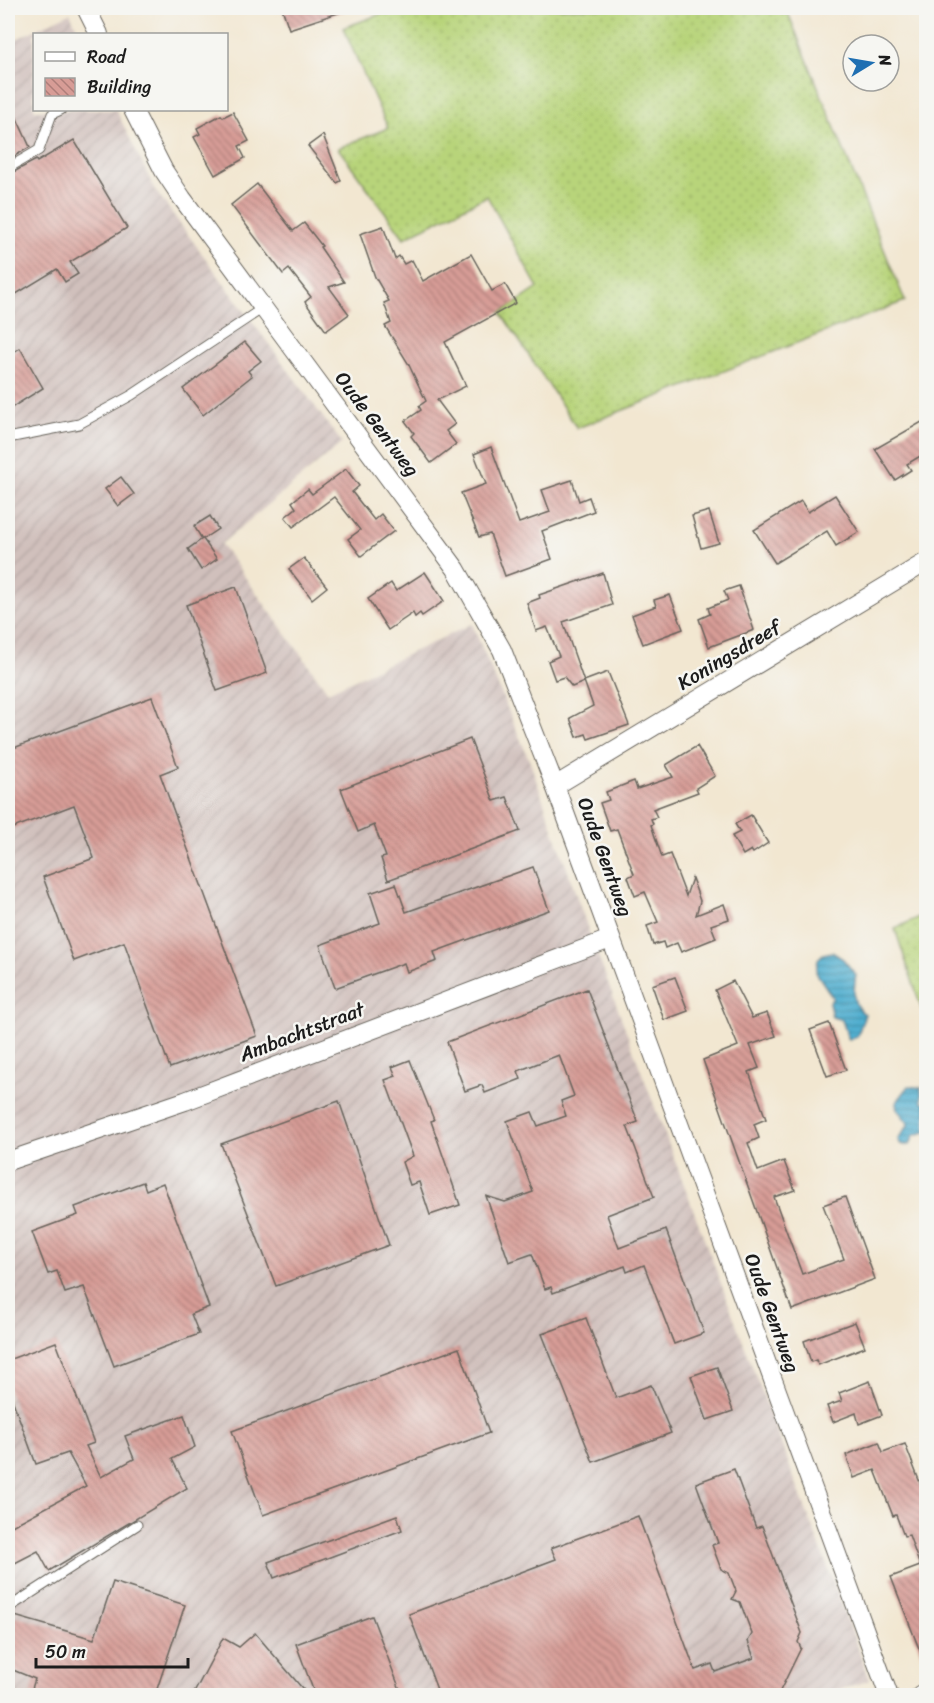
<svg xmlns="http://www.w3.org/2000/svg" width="934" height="1703" viewBox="0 0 934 1703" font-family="Sriracha,sans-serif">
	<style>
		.industrial { fill: url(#industrial-furrows) }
		.grass { fill: url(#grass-dots); stroke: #6a784b; stroke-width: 1.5 }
		.water { fill: url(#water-rules); stroke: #366676; stroke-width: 1.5 }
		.building { fill: url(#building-back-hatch) }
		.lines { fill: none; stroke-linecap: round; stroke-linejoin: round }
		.lane-casing { stroke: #67635b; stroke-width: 11 }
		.street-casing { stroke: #67635b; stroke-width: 20 }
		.lane { stroke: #fff; stroke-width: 9 }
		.street { stroke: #fff; stroke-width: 18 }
		.labels { text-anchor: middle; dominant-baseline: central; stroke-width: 5; stroke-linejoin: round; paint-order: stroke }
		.street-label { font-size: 20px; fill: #1c1c1c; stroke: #f6f6f2 }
	</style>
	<defs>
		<pattern id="industrial-furrows" width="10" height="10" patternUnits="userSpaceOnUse" patternTransform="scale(1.5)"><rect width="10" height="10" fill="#d0c0bc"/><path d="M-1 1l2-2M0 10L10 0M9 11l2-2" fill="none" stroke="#b2a4a1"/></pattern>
		<pattern id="grass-dots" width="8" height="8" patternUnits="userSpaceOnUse" patternTransform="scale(1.5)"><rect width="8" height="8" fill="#b8d47a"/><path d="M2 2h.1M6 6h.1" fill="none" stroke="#9eb569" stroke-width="1.8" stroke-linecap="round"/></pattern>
		<pattern id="water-rules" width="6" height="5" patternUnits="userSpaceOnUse" patternTransform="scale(1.5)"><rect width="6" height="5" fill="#51afd0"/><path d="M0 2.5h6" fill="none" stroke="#428ea8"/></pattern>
		<pattern id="building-back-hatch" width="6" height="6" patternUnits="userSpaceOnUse" patternTransform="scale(1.5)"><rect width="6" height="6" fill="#d79c96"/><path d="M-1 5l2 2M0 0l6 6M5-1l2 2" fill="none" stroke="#ae7e7a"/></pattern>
	</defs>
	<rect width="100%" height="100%" fill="#f6f6f2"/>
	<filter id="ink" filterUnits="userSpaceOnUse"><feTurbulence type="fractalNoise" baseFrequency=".0167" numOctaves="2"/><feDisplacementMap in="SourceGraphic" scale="12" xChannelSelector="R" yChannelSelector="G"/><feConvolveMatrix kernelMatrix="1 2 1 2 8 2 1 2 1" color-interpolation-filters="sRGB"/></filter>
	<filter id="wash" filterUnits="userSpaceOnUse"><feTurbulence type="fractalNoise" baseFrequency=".008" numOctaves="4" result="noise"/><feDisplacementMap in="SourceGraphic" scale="24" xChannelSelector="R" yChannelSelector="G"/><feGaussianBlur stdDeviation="1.35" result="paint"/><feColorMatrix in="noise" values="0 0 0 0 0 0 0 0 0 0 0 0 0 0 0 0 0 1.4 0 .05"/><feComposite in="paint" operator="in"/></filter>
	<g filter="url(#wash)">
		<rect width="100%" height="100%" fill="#f2e7d1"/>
		<path class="industrial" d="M70 13 80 34H34V110H116L155 190 342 443 221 544 328 692 472 624 530 762 589 932 870 1680 820 1696H8V43Z"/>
		<g class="grass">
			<path d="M397 8H786L905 301 577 428 501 313 538 288 487 196 404 238 338 148 388 128 343 28Z"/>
			<path d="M926 913V1022L895 929Z"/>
		</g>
		<g class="water">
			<path d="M832 952 843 959 856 975C854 989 850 1006 865 1014L857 1037 849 1040 842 1020 832 1017 829 1003 833 998 816 972 818 959 823 954Z"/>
			<path d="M909 1086 921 1088 922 1102 926 1103V1132L914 1135 910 1145H901L898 1139 909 1124 897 1109 896 1103Z"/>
		</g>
		<g id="blocks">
			<g class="building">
				<path d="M282 8H343L344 11 289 29Z"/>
				<path d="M8 99 30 147 8 160Z"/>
				<path d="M233 112 249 141 239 146 245 158 215 175 194 137 200 134 197 128 221 115 223 117Z"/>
				<path d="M323 135 341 181 337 183 308 146Z"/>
				<path d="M74 140 127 228 70 262 78 274 65 282 57 269 8 299V175L36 160 37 162Z"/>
				<path d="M257 184 293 231 304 223 322 246 320 247 344 282 329 287 349 314 326 331 305 302 311 297 289 269 283 274 231 205Z"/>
				<path d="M383 226 395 259 399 256 404 264 412 260 423 281 471 254 492 291 505 284 516 303 445 342 466 386 437 400 455 424 446 431 456 444 431 463 411 436 414 433 405 421 421 410 419 406 426 401 408 363 385 326 391 323 384 303 389 301 375 277 360 234Z"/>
				<path d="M245 342 261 361 248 371 252 376 203 415 183 389Z"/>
				<path d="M20 348 43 388 8 410V355Z"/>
				<path d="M927 419V452L907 464 911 470 895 480 875 449Z"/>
				<path d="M491 447 519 523 550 512 542 490 572 480 579 501 589 497 594 511 542 531 552 559 505 576 490 534 479 537 461 493 486 484 474 454Z"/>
				<path d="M346 469 359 486 352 492 374 520 381 514 394 531 361 556 348 539 360 530 334 497 293 527 285 517 296 508 292 502 308 489 312 494Z"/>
				<path d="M121 477 134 494 118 506 105 489Z"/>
				<path d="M835 495 859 532 836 546 827 531 775 563 754 530 801 501 808 512Z"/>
				<path d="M709 511 719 543 701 548 692 516Z"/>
				<path d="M210 516 218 529 203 539 217 559 201 570 188 549 202 539 194 526Z"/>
				<path d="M304 558 327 587 312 599 289 569Z"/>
				<path d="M425 572 444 601 422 616 420 613 415 617 413 613 388 630 368 599 391 583 396 591Z"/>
				<path d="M603 573 612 605 563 622 584 682 572 687 564 677 555 680 548 661 559 656 547 627 536 631 527 603 540 598 539 595Z"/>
				<path d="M739 586 754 630 709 647 699 619 710 614 708 608 728 600 724 591Z"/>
				<path d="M236 587 267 673 217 691 186 605Z"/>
				<path d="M670 595 683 629 643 644 632 615 656 606 654 600Z"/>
				<path d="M608 672 629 725 588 739 586 734 577 737 570 718 593 706 584 681Z"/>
				<path d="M152 697 178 767 160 774 257 1036 170 1068 124 942 74 961 43 877 94 858 74 805 8 830V750Z"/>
				<path d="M470 739 494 801 507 797 520 831 388 880 381 858 386 857 374 825 358 832 341 789Z"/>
				<path d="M697 746 715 776 696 788 698 792 653 809 657 817 651 819 653 824 651 825 662 857 670 854 686 896 692 878 700 901 696 915 724 904 729 919 711 925 716 938 681 952 677 943 665 948 663 942 653 945 647 926 658 922 645 892 635 896 628 877 634 874 617 829 610 831 600 803 609 800 606 792 634 781 637 789 673 777 666 765Z"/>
				<path d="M751 815 768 843 753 853 751 850 743 855 732 836 740 832 735 824Z"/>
				<path d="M533 867 549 910 434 952 437 961 407 972 404 963 335 988 320 945 380 923 370 893 396 884 406 912Z"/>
				<path d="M675 977 688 1011 664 1020 652 985Z"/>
				<path d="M733 981 752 1018 767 1013 776 1036 750 1045 759 1068 749 1072 766 1119 754 1124 759 1138 748 1143 758 1171 784 1161 795 1190 774 1197 802 1274 844 1259 823 1205 845 1197 875 1279 792 1310 703 1060 738 1046 715 990Z"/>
				<path d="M587 989 638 1122 627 1126 654 1197 607 1215 619 1248 666 1230 704 1333 674 1344 644 1265 627 1272 625 1266 553 1293 551 1287 545 1289 532 1254 509 1262 486 1196 505 1202 533 1192 507 1121 532 1112 538 1126 566 1116 561 1101 574 1096 559 1055 518 1071 521 1079 485 1093 482 1085 465 1091 447 1042Z"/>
				<path d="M829 1023 846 1070 827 1076 810 1030Z"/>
				<path d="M410 1060 434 1120 431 1121 460 1205 430 1215 419 1182 410 1185 402 1162 413 1156 385 1080 396 1076 392 1067Z"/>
				<path d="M339 1101 389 1245 276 1286 221 1144Z"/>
				<path d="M143 1182 146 1190 163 1183 209 1307 191 1314 199 1334 114 1366 84 1287 65 1293 57 1271 48 1274 32 1232 78 1215 75 1207Z"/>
				<path d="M586 1318 616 1398 651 1385 671 1433 593 1462 542 1334Z"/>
				<path d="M855 1322 865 1347 818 1365 816 1360 811 1362 804 1341Z"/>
				<path d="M56 1342 94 1443 86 1446 101 1477 134 1459 125 1436 184 1415 195 1447 172 1459 187 1488 49 1571 38 1551 13 1564 8 1553V1528L86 1486 68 1453 36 1464 8 1388V1360Z"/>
				<path d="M459 1348 489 1433 263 1515 232 1431Z"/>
				<path d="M717 1367 733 1411 707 1420 691 1376Z"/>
				<path d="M870 1381 882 1415 859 1424 856 1413 833 1422 827 1406 842 1401 839 1393Z"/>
				<path d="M879 1442 883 1452 905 1444 927 1501V1669L891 1577 920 1566 909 1535 904 1536 896 1515 893 1516 875 1470 854 1478 846 1455Z"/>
				<path d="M734 1469 756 1528 762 1526 802 1633 798 1642 801 1648 778 1695H439L409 1614 556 1559 551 1548 638 1516 695 1670 712 1664 715 1672 754 1658 748 1641 752 1634 740 1602 732 1599 736 1591 729 1573 721 1569 712 1545 718 1543 696 1483Z"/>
				<path d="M397 1515 402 1530 274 1578 268 1562Z"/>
				<path d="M113 1582 185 1605 155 1695H30L35 1679 8 1668V1621L15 1616 94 1639Z"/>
				<path d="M372 1616 402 1695H315L296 1644Z"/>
				<path d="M255 1633 308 1695H193L223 1638 239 1647Z"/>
			</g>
		</g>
	</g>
	<g filter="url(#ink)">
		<use href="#blocks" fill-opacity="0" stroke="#67635b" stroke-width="1.5"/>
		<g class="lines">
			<defs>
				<g id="lane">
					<path d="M8 168 39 150 52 114 61 110"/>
					<path d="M8 438 79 424 132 395 263 308"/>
					<path d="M8 1608 137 1525"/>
				</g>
				<g id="street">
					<path d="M86 8 99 34"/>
					<path d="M133 110 164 171 182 198 456 569 502 650 555 786 889 1696"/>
					<path d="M555 786 926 562"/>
					<path d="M8 1161 185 1101 610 939"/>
					<path d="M920 1696 926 1692"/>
				</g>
			</defs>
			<use href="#lane" class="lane-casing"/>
			<use href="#street" class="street-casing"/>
			<use href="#lane" class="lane"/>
			<use href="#street" class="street"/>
		</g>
	</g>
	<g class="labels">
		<g class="street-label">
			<text transform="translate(377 424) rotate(53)">Oude Gentweg</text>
			<text transform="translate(729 655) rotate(-31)">Koningsdreef</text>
			<text transform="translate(605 857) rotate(70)">Oude Gentweg</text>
			<text transform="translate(302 1032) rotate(-21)">Ambachtstraat</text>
			<text transform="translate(772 1313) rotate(70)">Oude Gentweg</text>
		</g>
	</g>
	<rect width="934" height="1703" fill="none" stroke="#f6f6f2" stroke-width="30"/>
	<rect x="33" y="33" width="195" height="78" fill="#f6f6f2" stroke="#9f9f9c" stroke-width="1.5"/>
	<rect x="45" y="52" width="30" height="9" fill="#ffffff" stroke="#9f9f9c" stroke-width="1.5"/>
	<text x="87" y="63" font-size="18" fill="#1c1c1c">Road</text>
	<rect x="45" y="78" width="30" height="18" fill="url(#building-back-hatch)" stroke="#9f9f9c" stroke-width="1.5"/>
	<text x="87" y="93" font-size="18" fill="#1c1c1c">Building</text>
	<g transform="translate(871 63) rotate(79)"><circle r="28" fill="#f6f6f2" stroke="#9f9f9c" stroke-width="1.5"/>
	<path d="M0-4.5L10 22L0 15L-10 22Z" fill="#1f6fb2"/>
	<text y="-9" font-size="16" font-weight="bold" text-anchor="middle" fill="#1c1c1c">N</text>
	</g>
	<path d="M36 1658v9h152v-9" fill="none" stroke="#1c1c1c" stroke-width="3"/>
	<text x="45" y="1658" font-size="18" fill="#1c1c1c" stroke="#f6f6f2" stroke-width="4.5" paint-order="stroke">50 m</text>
</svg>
